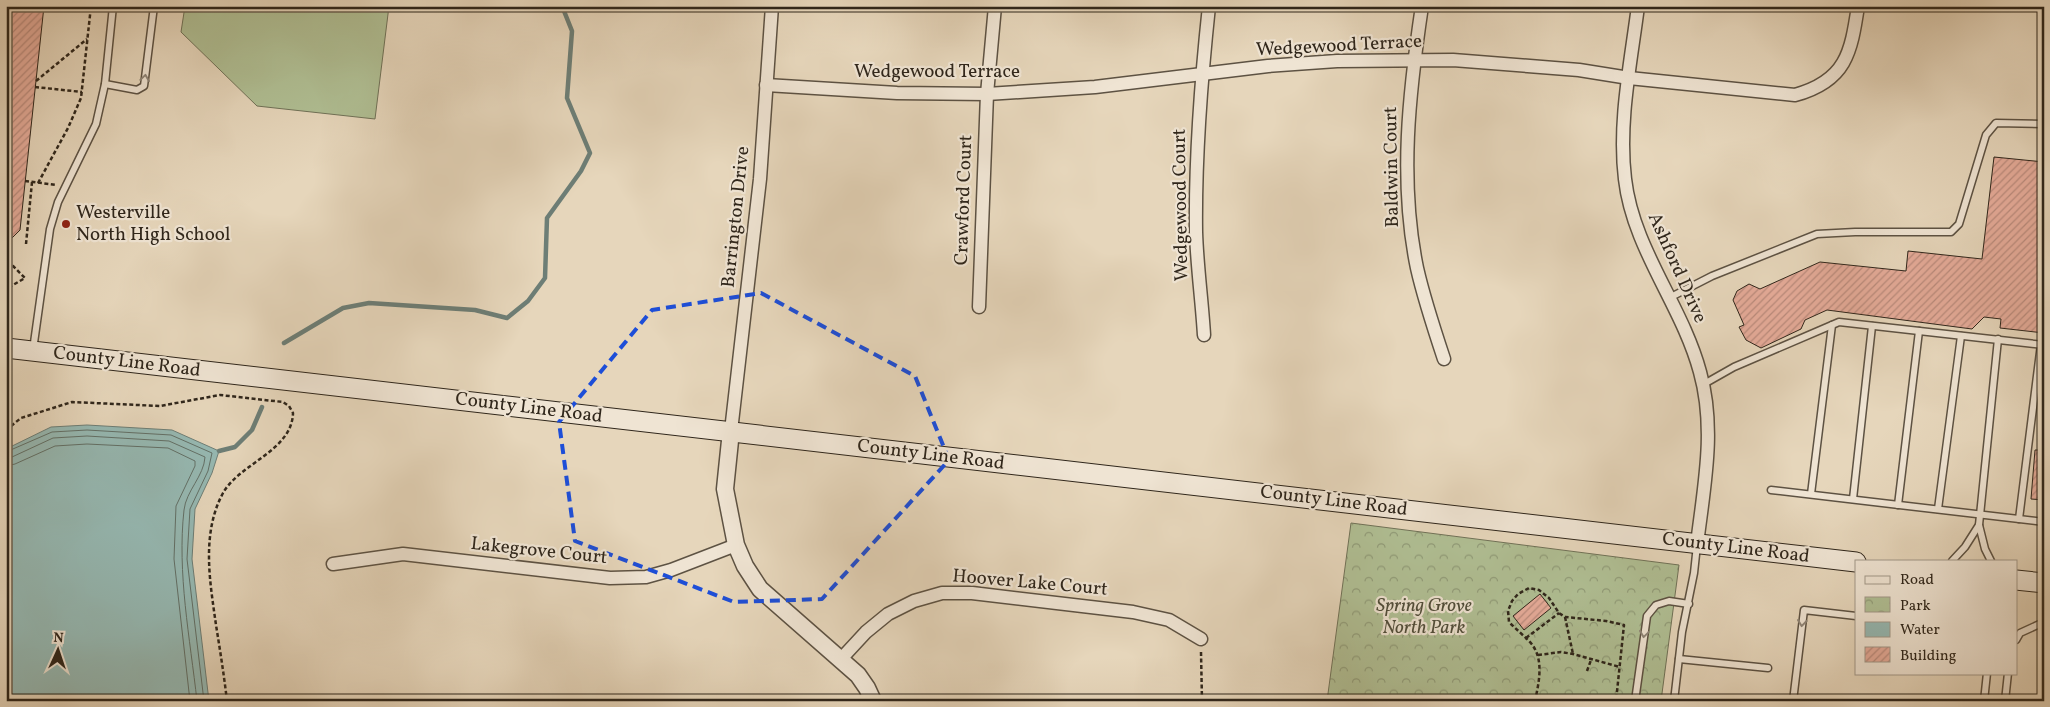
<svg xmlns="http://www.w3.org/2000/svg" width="2050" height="707" viewBox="0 0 2050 707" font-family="Vollkorn,serif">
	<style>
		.green { fill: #b0bf94; stroke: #707258 }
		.park { fill: url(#park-crowns); stroke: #707258 }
		.water { fill: #96b9b3; stroke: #6d7e76 }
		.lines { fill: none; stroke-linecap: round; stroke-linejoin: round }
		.shore { stroke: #627067; stroke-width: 1 }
		.stream { stroke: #6d7e76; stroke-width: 4.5 }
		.building { fill: url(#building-hatch); stroke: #2f261b }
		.service-casing { stroke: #5d5243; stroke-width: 9 }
		.minor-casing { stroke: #5d5243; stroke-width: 15 }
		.tertiary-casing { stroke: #5d5243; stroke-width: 19 }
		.secondary-casing { stroke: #2f261b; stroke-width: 21 }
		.path { stroke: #2f261b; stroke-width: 2.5; stroke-dasharray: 4 2.5; stroke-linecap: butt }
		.service { stroke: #efe4d3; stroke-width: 6 }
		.minor { stroke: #efe4d3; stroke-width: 12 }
		.tertiary { stroke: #efe4d3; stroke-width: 16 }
		.secondary { stroke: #efe4d3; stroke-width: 19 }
		.oneway { stroke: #8f8577 }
		.marked { fill: none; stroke: #1d4ed8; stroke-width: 4; stroke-dasharray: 10 6; stroke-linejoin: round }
		.poi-dot { fill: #8f2418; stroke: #efe4d3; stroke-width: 2 }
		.labels { text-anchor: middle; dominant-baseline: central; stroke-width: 4.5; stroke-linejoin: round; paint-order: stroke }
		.street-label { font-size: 19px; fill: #2f261b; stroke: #efe4d3 }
		.poi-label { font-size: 19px; fill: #2f261b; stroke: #efe4d3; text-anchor: start }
		.park-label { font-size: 19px; font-style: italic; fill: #4f4c39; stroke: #efe4d3 }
	</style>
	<defs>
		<pattern id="park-crowns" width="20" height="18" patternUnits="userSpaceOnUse" patternTransform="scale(1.25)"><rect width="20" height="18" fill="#b0bf94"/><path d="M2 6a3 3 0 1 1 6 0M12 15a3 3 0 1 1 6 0" fill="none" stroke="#909b78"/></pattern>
		<pattern id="building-hatch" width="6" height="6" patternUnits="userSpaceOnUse" patternTransform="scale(1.25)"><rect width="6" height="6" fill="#e5ab99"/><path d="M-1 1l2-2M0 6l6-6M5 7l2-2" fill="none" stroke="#ba8b7c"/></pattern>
	</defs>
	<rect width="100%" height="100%" fill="#e6d6bb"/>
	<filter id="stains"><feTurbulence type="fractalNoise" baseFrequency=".004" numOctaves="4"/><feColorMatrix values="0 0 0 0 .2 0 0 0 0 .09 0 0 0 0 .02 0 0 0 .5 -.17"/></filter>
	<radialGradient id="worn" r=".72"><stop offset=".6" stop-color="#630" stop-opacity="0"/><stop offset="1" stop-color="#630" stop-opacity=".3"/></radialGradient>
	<path class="green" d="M185 6H389L375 119 257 106 181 32Z"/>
	<path class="park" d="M1351 523 1679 565 1661 701H1327Z"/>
	<path class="water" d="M87 425 172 430 219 451 212 473 195 509 192 559 209 701H6V449L51 427Z"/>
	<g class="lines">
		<g class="shore">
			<path d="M6 452 52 432 87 430 171 435 212 453 208 471 190 509 187 559 204 701"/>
			<path d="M6 458 12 457 53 438 87 436 169 441 205 457C204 476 186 491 184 510 177 573 190 638 197 701"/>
			<path d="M6 466 15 464 55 446 87 444 168 448 195 461V466L176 506 174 559 190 701"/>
		</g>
		<g class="stream">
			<path d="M284 343 343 308 369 303 475 310 507 318 528 301 545 278 547 218 581 171 590 153 567 98 572 31 562 6"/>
			<path d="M219 451 235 447 252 430 262 407"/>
		</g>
	</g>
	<g class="building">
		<path d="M6 6H44L20 230 6 244Z"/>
		<path d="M1994 157 2044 162V333L2000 328 2001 319 1984 317 1972 329 1827 310 1805 320 1801 329 1761 348 1746 340 1739 327 1744 325 1733 300 1737 291 1749 284 1760 289 1820 262 1906 271 1908 251 1982 259Z"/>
		<path d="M2035 450H2044V500L2031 499Z"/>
		<path d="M1540 594 1551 608 1524 630 1513 616Z"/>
	</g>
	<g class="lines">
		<defs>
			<g id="service">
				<path d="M105 84 137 90 144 86 154 6"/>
				<path d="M1669 298 1712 276 1817 234 1855 232H1951L1959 224 1986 135 1996 123 2044 124"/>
				<path d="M33 350 50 229 58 202 96 124 105 84 113 6"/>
				<path d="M1704 384 1734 367 1839 322 2044 345"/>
				<path d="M1771 490 2044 522"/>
				<path d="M1811 494 1832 325"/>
				<path d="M1853 499 1872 326"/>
				<path d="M1898 505 1919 331"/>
				<path d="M1938 509 1961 336"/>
				<path d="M2019 519 2041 344"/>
				<path d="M1979 525 1985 549 1991 561"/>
				<path d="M1952 561 1965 547 1979 525 1998 339"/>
				<path d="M2016 640 2020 633 2044 622"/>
				<path d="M1679 659 1768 668"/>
				<path d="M1635 701 1647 616 1656 605 1669 601 1689 604"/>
				<path d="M1674 701 1682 632 1694 573 1697 545"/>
				<path d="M1793 701 1804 610 1856 616"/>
				<path d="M1984 701 1987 673"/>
				<path d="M2005 701 2008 673"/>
			</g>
			<g id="minor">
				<path d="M1422 6C1409 93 1399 181 1417 268 1424 299 1434 329 1444 359"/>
				<path d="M1638 6C1631 62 1618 122 1625 179 1633 249 1682 305 1700 372 1716 429 1704 486 1697 544"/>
				<path d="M766 85 897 93 987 94 1095 87 1268 66 1337 61 1453 60 1579 70 1629 78 1795 95C1846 81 1851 53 1858 6"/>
				<path d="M979 307 987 94 995 6"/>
				<path d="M1204 335C1202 301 1197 266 1196 232 1195 156 1201 81 1209 6"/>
				<path d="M731 431 760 179 772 6"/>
				<path d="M333 564 403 554 610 578 646 577 671 570 736 545"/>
				<path d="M841 659 866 632 888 614 914 601 942 593H972L1133 612 1169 620 1201 639"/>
			</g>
			<path id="tertiary" d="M731 431 725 489 736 545 745 566 760 589 858 675 867 688 873 701"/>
			<g id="secondary">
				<path d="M6 348 1856 562"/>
				<path d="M2016 580 2044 583"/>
			</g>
		</defs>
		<use href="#service" class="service-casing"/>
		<use href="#minor" class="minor-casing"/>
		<use href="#tertiary" class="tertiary-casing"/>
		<use href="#secondary" class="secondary-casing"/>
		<g class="path">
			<path d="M36 81 87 39"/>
			<path d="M35 87 82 92"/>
			<path d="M25 181 57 185"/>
			<path d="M38 183 68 128 81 98 91 6"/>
			<path d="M26 244 32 182"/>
			<path d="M6 265 13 266 25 278 6 289"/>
			<path d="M6 430 21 418 72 402 160 406 220 395 283 402 289 406 293 413C292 451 240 463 223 493 201 534 210 582 216 625 220 650 224 675 227 701"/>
			<path d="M1565 617 1573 654"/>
			<path d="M1526 638 1559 613"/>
			<path d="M1201 652 1202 701"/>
			<path d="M1538 655 1561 652 1573 654 1620 667"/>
			<path d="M1587 671 1591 660"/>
			<path d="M1535 701C1539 682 1545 657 1529 641 1523 635 1516 629 1509 622L1508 611 1512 601 1518 594 1529 588 1539 590 1549 598 1559 613 1565 617 1606 621 1624 625 1616 701"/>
		</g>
		<use href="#service" class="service"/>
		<use href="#minor" class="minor"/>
		<use href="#tertiary" class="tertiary"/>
		<use href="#secondary" class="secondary"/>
	</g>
	<defs><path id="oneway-chevron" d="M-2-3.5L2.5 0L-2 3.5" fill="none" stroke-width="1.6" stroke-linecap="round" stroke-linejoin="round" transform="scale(1.25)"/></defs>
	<g class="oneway">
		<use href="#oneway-chevron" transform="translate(145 78) rotate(-82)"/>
		<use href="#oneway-chevron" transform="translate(1802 623) rotate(97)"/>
		<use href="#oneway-chevron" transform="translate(1644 634) rotate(98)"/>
	</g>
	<path class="marked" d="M761 293 915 376 949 460 822 599 734 602 575 541 559 422 652 310Z"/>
	<circle class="poi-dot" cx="66" cy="224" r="5"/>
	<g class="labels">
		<g class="street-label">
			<text transform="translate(1339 46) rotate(-3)">Wedgewood Terrace</text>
			<text x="937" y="72">Wedgewood Terrace</text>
			<text transform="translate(1392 167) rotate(-91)">Baldwin Court</text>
			<text transform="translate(964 200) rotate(-88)">Crawford Court</text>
			<text transform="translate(1181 205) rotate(-91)">Wedgewood Court</text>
			<text transform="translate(736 217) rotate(-84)">Barrington Drive</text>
			<text transform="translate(1677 268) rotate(66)">Ashford Drive</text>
			<text transform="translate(127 362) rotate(7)">County Line Road</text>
			<text transform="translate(529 408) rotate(7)">County Line Road</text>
			<text transform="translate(931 455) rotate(7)">County Line Road</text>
			<text transform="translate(1334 501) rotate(7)">County Line Road</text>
			<text transform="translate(1736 548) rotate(7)">County Line Road</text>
			<text transform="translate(539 551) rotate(6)">Lakegrove Court</text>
			<text transform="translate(1030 583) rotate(5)">Hoover Lake Court</text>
		</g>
		<g class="poi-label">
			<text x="76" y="213">Westerville<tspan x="76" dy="22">North High School</tspan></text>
		</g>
		<g class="park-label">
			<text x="1424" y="606">Spring Grove<tspan x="1424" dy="22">North Park</tspan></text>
		</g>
	</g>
	<rect width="2050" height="707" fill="none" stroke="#e6d6bb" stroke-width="25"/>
	<rect x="8" y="8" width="2035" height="692" fill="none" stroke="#2f261b" stroke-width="2.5"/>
	<rect x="12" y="12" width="2025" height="682" fill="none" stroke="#2f261b"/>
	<rect x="1855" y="560" width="162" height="115" fill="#efe4d3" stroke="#a29889"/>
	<rect x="1865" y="576" width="25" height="8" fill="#efe4d3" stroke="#a29889"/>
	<text x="1900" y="584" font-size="15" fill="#2f261b">Road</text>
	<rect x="1865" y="597" width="25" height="15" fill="url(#park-crowns)" stroke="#a29889"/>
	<text x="1900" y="610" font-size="15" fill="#2f261b">Park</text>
	<rect x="1865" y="622" width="25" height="15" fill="#96b9b3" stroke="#a29889"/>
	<text x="1900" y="634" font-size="15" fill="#2f261b">Water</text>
	<rect x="1865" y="647" width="25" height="15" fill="url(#building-hatch)" stroke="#a29889"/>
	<text x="1900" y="660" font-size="15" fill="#2f261b">Building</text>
	<g transform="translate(58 650) rotate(3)" stroke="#efe4d3" stroke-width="4" paint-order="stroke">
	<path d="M0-4L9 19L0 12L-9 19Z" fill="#2f261b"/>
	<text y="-8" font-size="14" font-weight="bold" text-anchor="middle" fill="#2f261b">N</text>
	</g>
	<rect width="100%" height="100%" filter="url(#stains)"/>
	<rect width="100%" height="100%" fill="url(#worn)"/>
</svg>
